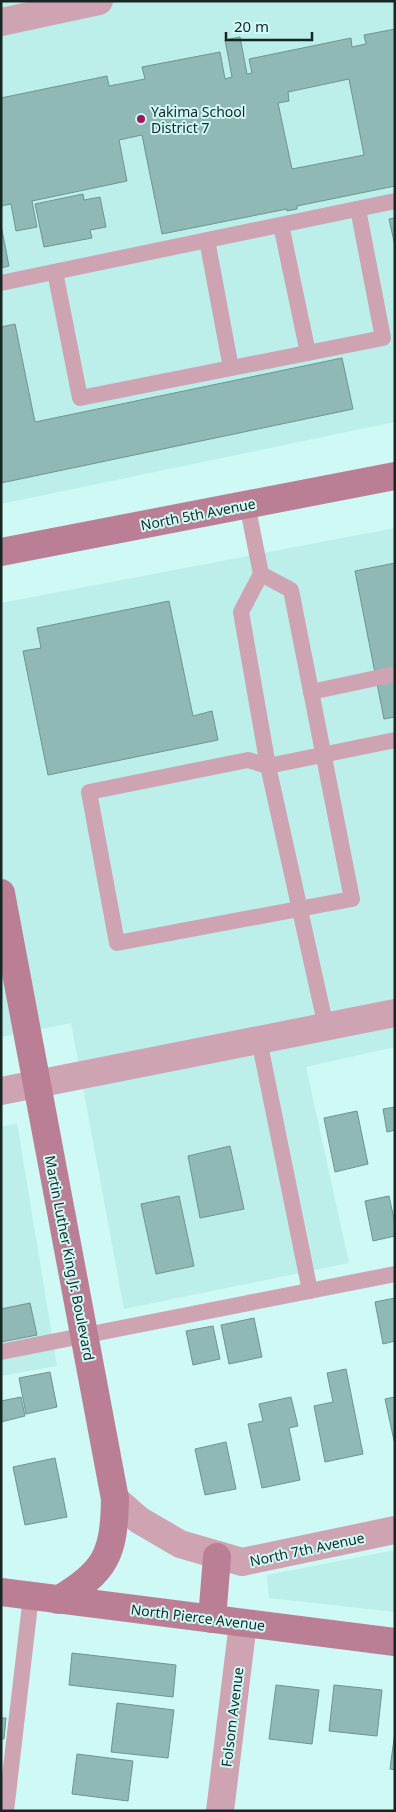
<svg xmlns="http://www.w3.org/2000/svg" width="396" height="1812" viewBox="0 0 396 1812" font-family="'Noto Sans',sans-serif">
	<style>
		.built { fill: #bcefea }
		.building { fill: #90b8b4; stroke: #6d9490; fill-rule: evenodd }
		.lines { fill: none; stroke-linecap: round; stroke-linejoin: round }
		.lane { stroke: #cea4b3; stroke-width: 16 }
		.street { stroke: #cea4b3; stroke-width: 28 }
		.secondary { stroke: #bb7f95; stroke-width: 28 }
		.poi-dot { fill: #a1155f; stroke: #cff9f5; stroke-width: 2 }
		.labels { text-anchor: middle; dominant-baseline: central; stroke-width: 4; stroke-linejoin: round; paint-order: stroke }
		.poi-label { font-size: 14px; fill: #162625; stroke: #cff9f5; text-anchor: start }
		.street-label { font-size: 14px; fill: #162625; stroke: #cff9f5 }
	</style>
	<rect width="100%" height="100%" fill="#cff9f5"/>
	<g class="built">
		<path d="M1 1H395V422L1 504Z"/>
		<path d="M395 528V1047L306 1067 349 1263 124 1309 71 1023 1 1037V603Z"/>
		<path d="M17 1123 57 1366 1 1376V1127Z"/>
		<path d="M395 1550V1612L269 1598 267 1575Z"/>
	</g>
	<g class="building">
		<path d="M395 29V186L297 206V209L287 211V209L162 234 142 135 119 140 127 181 32 201 37 227 16 231 11 204 1 206V98L107 76 109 86 145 79 142 67 220 52 225 79 232 77 225 40 240 37 247 74 252 73 249 59 351 38 352 47 366 44 364 35ZM349 79 364 155 292 169 278 103 289 101 288 92Z"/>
		<path d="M83 194 84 200 100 197 106 227 90 230 92 238 44 247 35 204Z"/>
		<path d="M395 218V246L389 219Z"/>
		<path d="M1 225 9 266 1 268Z"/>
		<path d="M15 324 35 422 342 358 353 409 1 483V327Z"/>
		<path d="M395 563V717L384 719 355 571Z"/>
		<path d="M169 601 193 716 212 711 218 740 48 775 23 651 41 648 37 628Z"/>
		<path d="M395 1107V1130L387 1132 383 1109Z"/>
		<path d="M357 1111 368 1164 335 1172 324 1118Z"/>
		<path d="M230 1146 244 1209 200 1218 188 1156Z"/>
		<path d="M179 1196 194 1266 156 1274 141 1204Z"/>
		<path d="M389 1196 395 1224V1236L373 1241 365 1201Z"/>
		<path d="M395 1298V1341L383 1344 375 1302Z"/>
		<path d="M30 1303 37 1335 1 1342V1309Z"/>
		<path d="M254 1318 262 1357 229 1364 221 1325Z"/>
		<path d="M213 1326 220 1359 193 1365 186 1331Z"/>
		<path d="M346 1369 363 1454 325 1462 314 1406 333 1402 327 1373Z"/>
		<path d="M50 1372 57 1407 26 1414 19 1378Z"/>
		<path d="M21 1397 25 1416 1 1422V1401Z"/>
		<path d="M291 1397 298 1426 289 1428 300 1480 262 1488 248 1424 263 1421 259 1404Z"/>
		<path d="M395 1397V1445L385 1399Z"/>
		<path d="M226 1442 236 1489 205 1495 195 1449Z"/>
		<path d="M55 1458 67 1517 25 1525 13 1467Z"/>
		<path d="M72 1653 176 1665 173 1697 69 1685Z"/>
		<path d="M276 1685 319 1690 312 1744 269 1739Z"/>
		<path d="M334 1685 382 1690 377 1736 329 1731Z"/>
		<path d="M117 1703 174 1710 168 1758 111 1752Z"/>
		<path d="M1 1718H6L4 1739H1Z"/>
		<path d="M395 1731V1770L390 1769Z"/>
		<path d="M77 1754 133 1761 128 1801 72 1794Z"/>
	</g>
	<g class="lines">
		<g class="lane">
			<path d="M281 225 308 353"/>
			<path d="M207 240 231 368"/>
			<path d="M55 272 80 398 383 338 358 209"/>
			<path d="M1 283 395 201"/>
			<path d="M247 504 261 574 291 590 352 899 117 943 89 792 248 760 268 766 241 612 261 574"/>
			<path d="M311 692 395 674"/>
			<path d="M326 1027 268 766 395 740"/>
			<path d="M259 1040 310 1291"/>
			<path d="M1 1352 395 1274"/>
			<path d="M6 1811 31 1596"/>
		</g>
		<g class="street">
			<path d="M1 22 99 1"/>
			<path d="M1 1091 395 1013"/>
			<path d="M115 1499 139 1520 180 1544 242 1562 395 1530"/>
			<path d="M220 1811 243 1623"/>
		</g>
		<g class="secondary">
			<path d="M1 552 395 476"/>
			<path d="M1 893 115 1499C114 1555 106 1571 58 1600"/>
			<path d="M1 1592 395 1642"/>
			<path d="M212 1619 217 1557"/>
		</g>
	</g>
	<circle class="poi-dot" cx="141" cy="119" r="5"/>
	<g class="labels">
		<g class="poi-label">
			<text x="151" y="111">Yakima School<tspan x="151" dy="16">District 7</tspan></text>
		</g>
		<g class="street-label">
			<text transform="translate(198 514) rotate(-11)">North 5th Avenue</text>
			<text transform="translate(70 1258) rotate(79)">Martin Luther King Jr. Boulevard</text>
			<text transform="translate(307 1549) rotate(-12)">North 7th Avenue</text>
			<text transform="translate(198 1617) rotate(7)">North Pierce Avenue</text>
			<text transform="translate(232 1717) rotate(-83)">Folsom Avenue</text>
		</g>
	</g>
	<rect width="396" height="1812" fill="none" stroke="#162625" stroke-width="5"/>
	<path d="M226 32v8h86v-8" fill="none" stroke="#162625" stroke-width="2.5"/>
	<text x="234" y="32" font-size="15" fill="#162625" stroke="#cff9f5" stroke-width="4" paint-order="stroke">20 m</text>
</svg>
